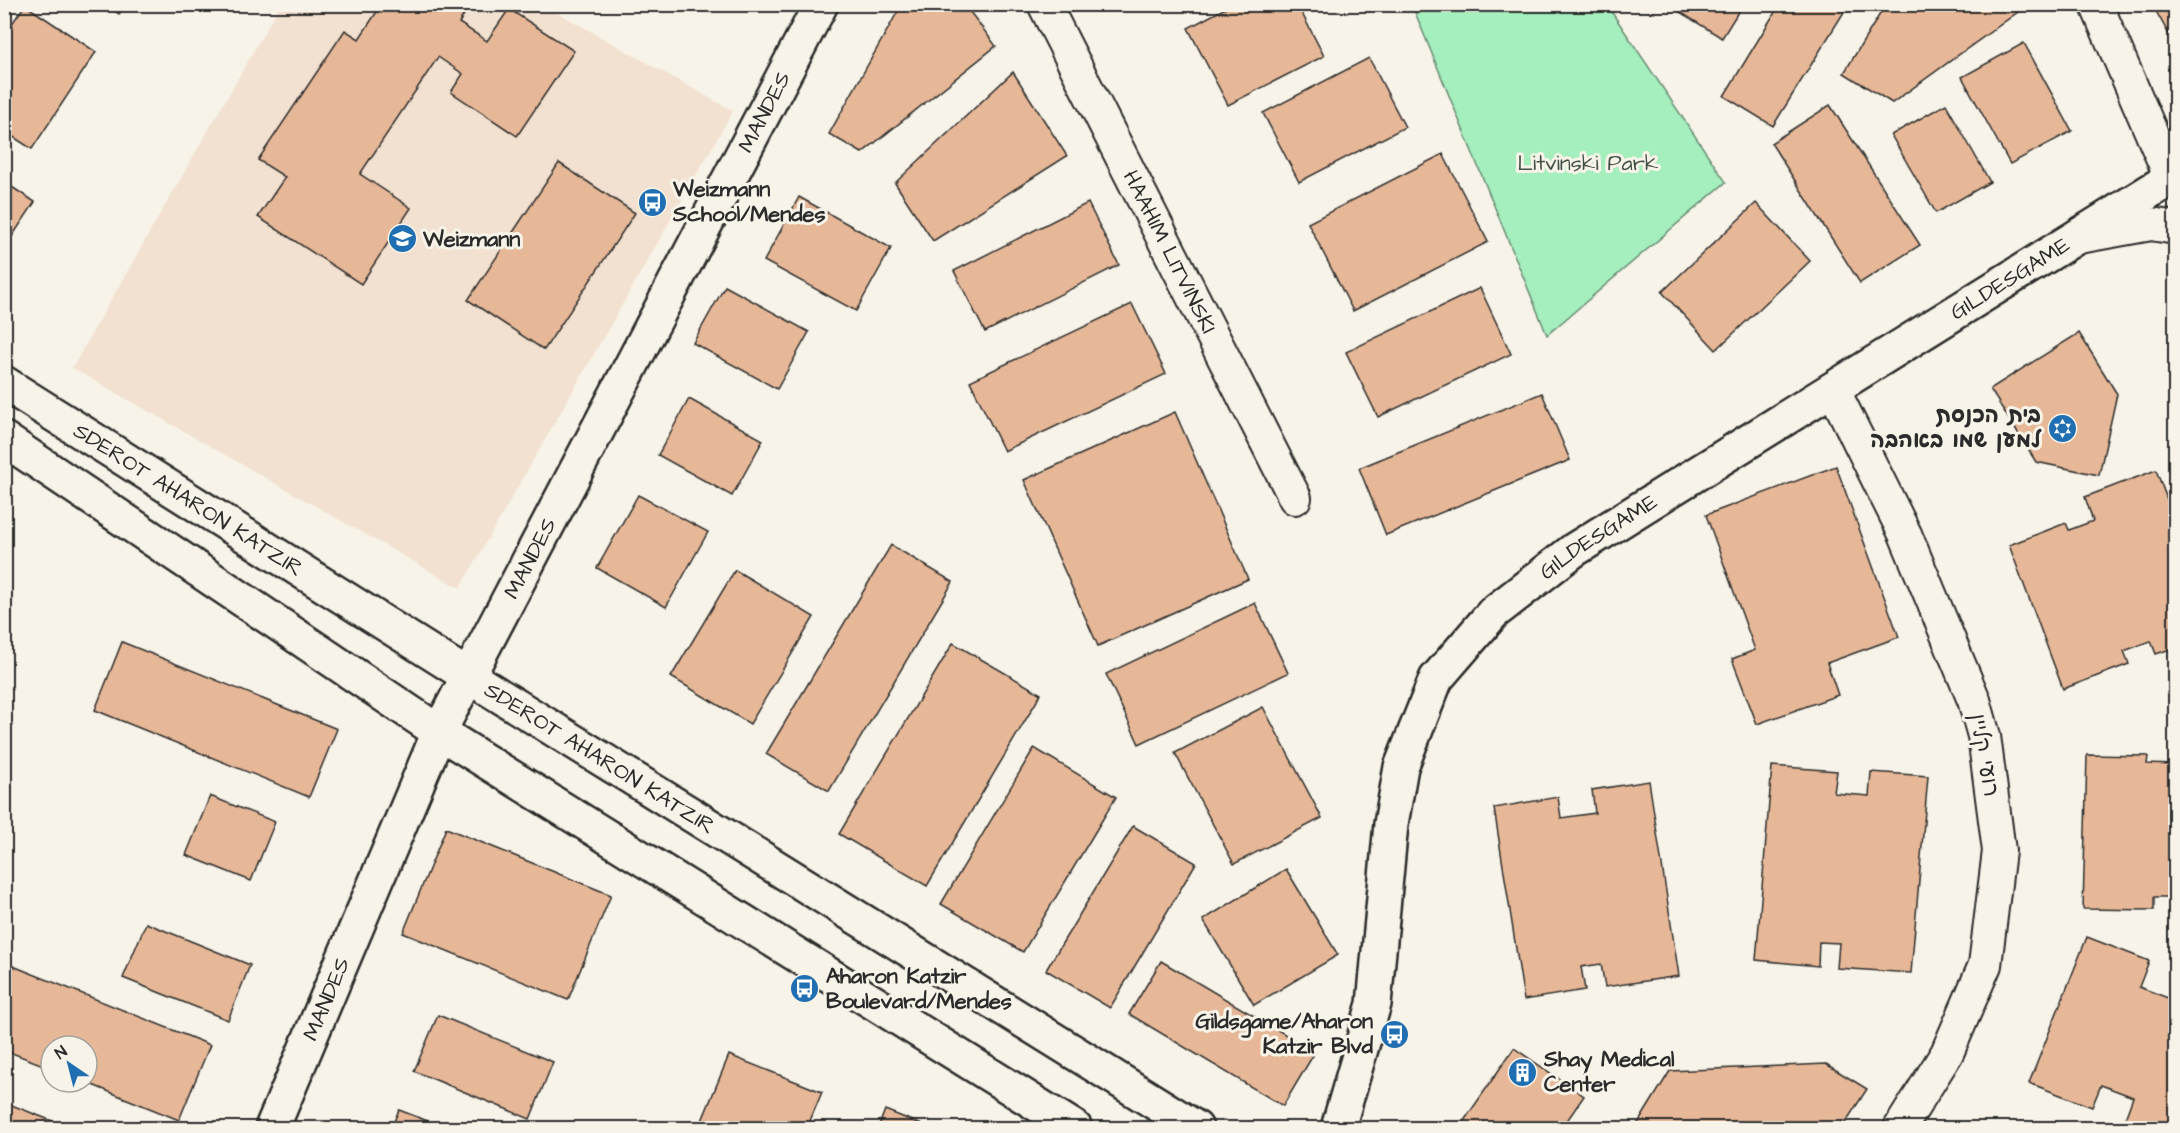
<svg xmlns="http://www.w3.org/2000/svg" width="2180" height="1133" viewBox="0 0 2180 1133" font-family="'Architects Daughter','Playpen Sans Hebrew',sans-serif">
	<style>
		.built { fill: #f2e1d0 }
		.green { fill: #a5eebd; stroke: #688c74; stroke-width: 1.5 }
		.building { fill: #e7b898; stroke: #2b2b2b; stroke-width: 1.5 }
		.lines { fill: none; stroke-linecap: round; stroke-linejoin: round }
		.minor-casing { stroke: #2b2b2b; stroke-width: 36 }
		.tertiary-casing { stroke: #2b2b2b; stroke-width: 38 }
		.minor { stroke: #f7f3e8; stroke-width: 32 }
		.tertiary { stroke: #f7f3e8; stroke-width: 33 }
		.labels { text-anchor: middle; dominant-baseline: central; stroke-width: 6; stroke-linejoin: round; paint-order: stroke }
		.street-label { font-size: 22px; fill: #2b2b2b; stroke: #f7f3e8 }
		.park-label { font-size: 22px; fill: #435248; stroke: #f7f3e8 }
		.poi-label { font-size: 22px; font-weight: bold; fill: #2b2b2b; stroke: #f7f3e8; text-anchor: start }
	</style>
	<rect width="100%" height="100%" fill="#f7f3e8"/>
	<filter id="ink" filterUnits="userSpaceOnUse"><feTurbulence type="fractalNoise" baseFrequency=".0167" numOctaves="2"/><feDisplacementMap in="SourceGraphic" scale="12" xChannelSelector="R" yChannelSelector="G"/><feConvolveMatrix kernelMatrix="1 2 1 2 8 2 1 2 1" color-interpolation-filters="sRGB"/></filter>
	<g filter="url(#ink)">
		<path class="built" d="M280 5H544L733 111 460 588 72 368Z"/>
		<path class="green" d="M1412 5H1607L1726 182 1547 335Z"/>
		<g class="building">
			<path d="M104 4H126L119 14Z"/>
			<path d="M382 4H470L459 23 487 41 509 9 574 51 517 136 451 92 463 74 438 57 360 174 411 208 361 284 258 217 285 177 258 160 345 30 359 39Z"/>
			<path d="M902 4H964L996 46 862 153 829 134Z"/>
			<path d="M1233 4H1297L1324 56 1228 105 1188 28Z"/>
			<path d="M1667 4H1743L1722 38Z"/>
			<path d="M1780 4H1849L1773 126 1724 96Z"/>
			<path d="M1886 4H2019L2022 9 1892 103 1844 73Z"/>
			<path d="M2152 4H2176V47Z"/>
			<path d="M25 5 96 52 32 149 4 131V35Z"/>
			<path d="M2024 43 2072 131 2010 164 1962 77Z"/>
			<path d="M1369 58 1405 127 1299 182 1263 113Z"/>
			<path d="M1013 72 1067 156 933 241 895 183Z"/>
			<path d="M1946 104 1990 182 1936 213 1891 135Z"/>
			<path d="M1830 105 1920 245 1860 283 1771 143Z"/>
			<path d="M1443 154 1488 242 1353 311 1308 223Z"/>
			<path d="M559 163 635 213 544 350 468 300Z"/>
			<path d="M4 182 35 202 5 247 4 246Z"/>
			<path d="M799 197 891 248 856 311 764 261Z"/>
			<path d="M1088 203 1119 265 985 332 954 271Z"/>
			<path d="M1756 203 1810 261 1716 350 1662 292Z"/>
			<path d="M725 286 809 332 777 389 693 343Z"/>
			<path d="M1480 288 1511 354 1378 417 1346 352Z"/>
			<path d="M1132 304 1166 374 1004 451 970 381Z"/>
			<path d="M2079 333 2117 394 2099 475 2036 462 1990 389Z"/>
			<path d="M1542 393 1570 460 1386 535 1359 468Z"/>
			<path d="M689 399 763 440 732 496 658 455Z"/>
			<path d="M1175 412 1248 579 1098 646 1024 480Z"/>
			<path d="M1836 466 1899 637 1827 663 1838 695 1757 724 1732 659 1755 650 1706 515Z"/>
			<path d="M2156 470 2176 523V647L2156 654 2151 641 2124 651 2129 664 2063 689 2009 545 2066 523 2069 530 2093 521 2085 497Z"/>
			<path d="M638 495 708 532 666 607 597 568Z"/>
			<path d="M891 545 953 582 829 791 766 754Z"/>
			<path d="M735 570 814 617 750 724 671 677Z"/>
			<path d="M1255 603 1288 673 1139 744 1106 674Z"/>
			<path d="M122 642 337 729 309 797 95 710Z"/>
			<path d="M953 643 1041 694 927 886 839 834Z"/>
			<path d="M1263 707 1322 818 1234 864 1175 753Z"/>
			<path d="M2174 739 2176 897H2154V910L2083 909 2087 755 2148 756 2147 764 2174 765Z"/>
			<path d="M1034 748 1116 797 1023 952 941 904Z"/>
			<path d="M1772 766 1837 771 1834 793 1869 796 1871 772 1928 776 1911 973 1837 968 1839 943 1819 942 1818 966 1756 960Z"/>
			<path d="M1649 781 1679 976 1605 987 1601 964 1581 967 1585 990 1524 1000 1494 808 1558 797 1561 818 1595 813 1592 790Z"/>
			<path d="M210 796 275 822 251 881 186 855Z"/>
			<path d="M1133 826 1196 863 1110 1008 1046 970Z"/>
			<path d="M446 828 611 895 568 1000 403 933Z"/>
			<path d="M1286 869 1338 955 1254 1005 1203 920Z"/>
			<path d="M146 923 250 965 228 1020 123 978Z"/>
			<path d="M2087 937 2149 961 2139 987 2176 1001V1128L2122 1127 2133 1097 2101 1085 2092 1107 2029 1083Z"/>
			<path d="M1161 961 1315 1052 1283 1106 1129 1014Z"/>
			<path d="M13 966 210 1045 179 1120 85 1082H87V1046H51V1068L4 1050V988Z"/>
			<path d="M438 1015 553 1062 530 1119 414 1071Z"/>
			<path d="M1514 1048 1584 1096 1562 1128H1459Z"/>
			<path d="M729 1055 822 1092 807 1128H699Z"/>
			<path d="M1826 1064 1867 1089 1842 1128H1635L1670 1071Z"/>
			<path d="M4 1102 70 1128H4Z"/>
			<path d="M399 1110 446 1128H391Z"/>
			<path d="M885 1110 930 1128H878Z"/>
		</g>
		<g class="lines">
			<defs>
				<g id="minor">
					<path id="s1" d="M1044 4 1295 498"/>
					<path d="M2096 4 2171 178"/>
					<path d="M2079 237 2151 224 2176 228"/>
					<path d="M1833 389 1905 534 1974 700 1984 736 1999 851 1985 965 1947 1053 1900 1128"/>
				</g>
				<g id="tertiary">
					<path id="s2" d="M4 383 468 676 1196 1128"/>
					<path d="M4 439 439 732 1075 1128"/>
					<path id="s3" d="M272 1128 439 732 821 4"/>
					<path id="s4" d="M1338 1128 1374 1004 1391 824 1401 767 1436 679 1493 613 1574 550 2176 175"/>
				</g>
			</defs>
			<use href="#minor" class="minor-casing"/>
			<use href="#tertiary" class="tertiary-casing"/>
			<use href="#minor" class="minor"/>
			<use href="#tertiary" class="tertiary"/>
		</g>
	</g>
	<defs>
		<symbol id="bus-disc" viewBox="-11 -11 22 22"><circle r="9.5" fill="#1f6fb2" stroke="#f7f3e8"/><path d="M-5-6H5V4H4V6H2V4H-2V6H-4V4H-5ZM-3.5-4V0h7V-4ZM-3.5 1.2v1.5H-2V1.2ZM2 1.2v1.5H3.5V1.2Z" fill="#fff"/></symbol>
		<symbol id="school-disc" viewBox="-11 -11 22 22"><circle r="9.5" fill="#1f6fb2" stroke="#f7f3e8"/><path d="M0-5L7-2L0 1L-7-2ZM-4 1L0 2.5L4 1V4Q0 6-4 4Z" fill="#fff"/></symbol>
		<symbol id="synagogue-disc" viewBox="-11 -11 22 22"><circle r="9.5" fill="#1f6fb2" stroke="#f7f3e8"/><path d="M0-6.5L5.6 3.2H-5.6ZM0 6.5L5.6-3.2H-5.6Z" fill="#fff"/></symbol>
		<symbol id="building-disc" viewBox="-11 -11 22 22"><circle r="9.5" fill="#1f6fb2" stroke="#f7f3e8"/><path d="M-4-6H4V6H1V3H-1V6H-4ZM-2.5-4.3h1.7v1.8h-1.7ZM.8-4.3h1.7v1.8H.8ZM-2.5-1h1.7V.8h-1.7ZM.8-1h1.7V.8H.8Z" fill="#fff"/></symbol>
	</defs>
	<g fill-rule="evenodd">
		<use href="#bus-disc" x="636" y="186" width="33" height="33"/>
		<use href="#school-disc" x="386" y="222" width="33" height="33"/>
		<use href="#synagogue-disc" x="2046" y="412" width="33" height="33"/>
		<use href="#bus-disc" x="788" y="972" width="33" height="33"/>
		<use href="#bus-disc" x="1378" y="1018" width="33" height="33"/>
		<use href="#building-disc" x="1506" y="1056" width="33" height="33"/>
	</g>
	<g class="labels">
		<g class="street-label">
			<text stroke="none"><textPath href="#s3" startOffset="1130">MANDES</textPath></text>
			<text stroke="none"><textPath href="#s1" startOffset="278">HAAHIM LITVINSKI</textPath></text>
			<text stroke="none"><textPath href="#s4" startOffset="1166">GILDESGAME</textPath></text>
			<text stroke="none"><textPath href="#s2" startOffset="218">SDEROT AHARON KATZIR</textPath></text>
			<text stroke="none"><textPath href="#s4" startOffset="680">GILDESGAME</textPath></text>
			<text stroke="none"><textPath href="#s3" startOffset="626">MANDES</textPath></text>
			<text transform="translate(1984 755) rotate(80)">רועי קליין</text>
			<text stroke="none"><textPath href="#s2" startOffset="704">SDEROT AHARON KATZIR</textPath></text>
			<text stroke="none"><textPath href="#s3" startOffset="140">MANDES</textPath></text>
		</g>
		<g class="park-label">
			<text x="1588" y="163">Litvinski Park</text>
		</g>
		<g class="poi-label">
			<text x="673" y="189">Weizmann<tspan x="673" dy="25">School/Mendes</tspan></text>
			<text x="423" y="239">Weizmann</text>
			<text x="2041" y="415" text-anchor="end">בית הכנסת<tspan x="2041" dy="25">למען שמו באהבה</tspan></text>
			<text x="826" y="976">Aharon Katzir<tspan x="826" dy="25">Boulevard/Mendes</tspan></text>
			<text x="1373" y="1021" text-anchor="end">Gildsgame/Aharon<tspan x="1373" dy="25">Katzir Blvd</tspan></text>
			<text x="1544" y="1059">Shay Medical<tspan x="1544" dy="25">Center</tspan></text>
		</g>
	</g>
	<rect width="2180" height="1133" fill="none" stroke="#f7f3e8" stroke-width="24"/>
	<rect x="12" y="12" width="2156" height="1109" fill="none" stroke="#2b2b2b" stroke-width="2" filter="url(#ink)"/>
	<g transform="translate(69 1064) rotate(325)"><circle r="28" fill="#f7f3e8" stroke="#a5a39c" stroke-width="1.5"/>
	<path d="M0-4.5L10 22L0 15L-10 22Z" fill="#1f6fb2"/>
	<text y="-9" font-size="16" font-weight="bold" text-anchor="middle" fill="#2b2b2b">N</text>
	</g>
</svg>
